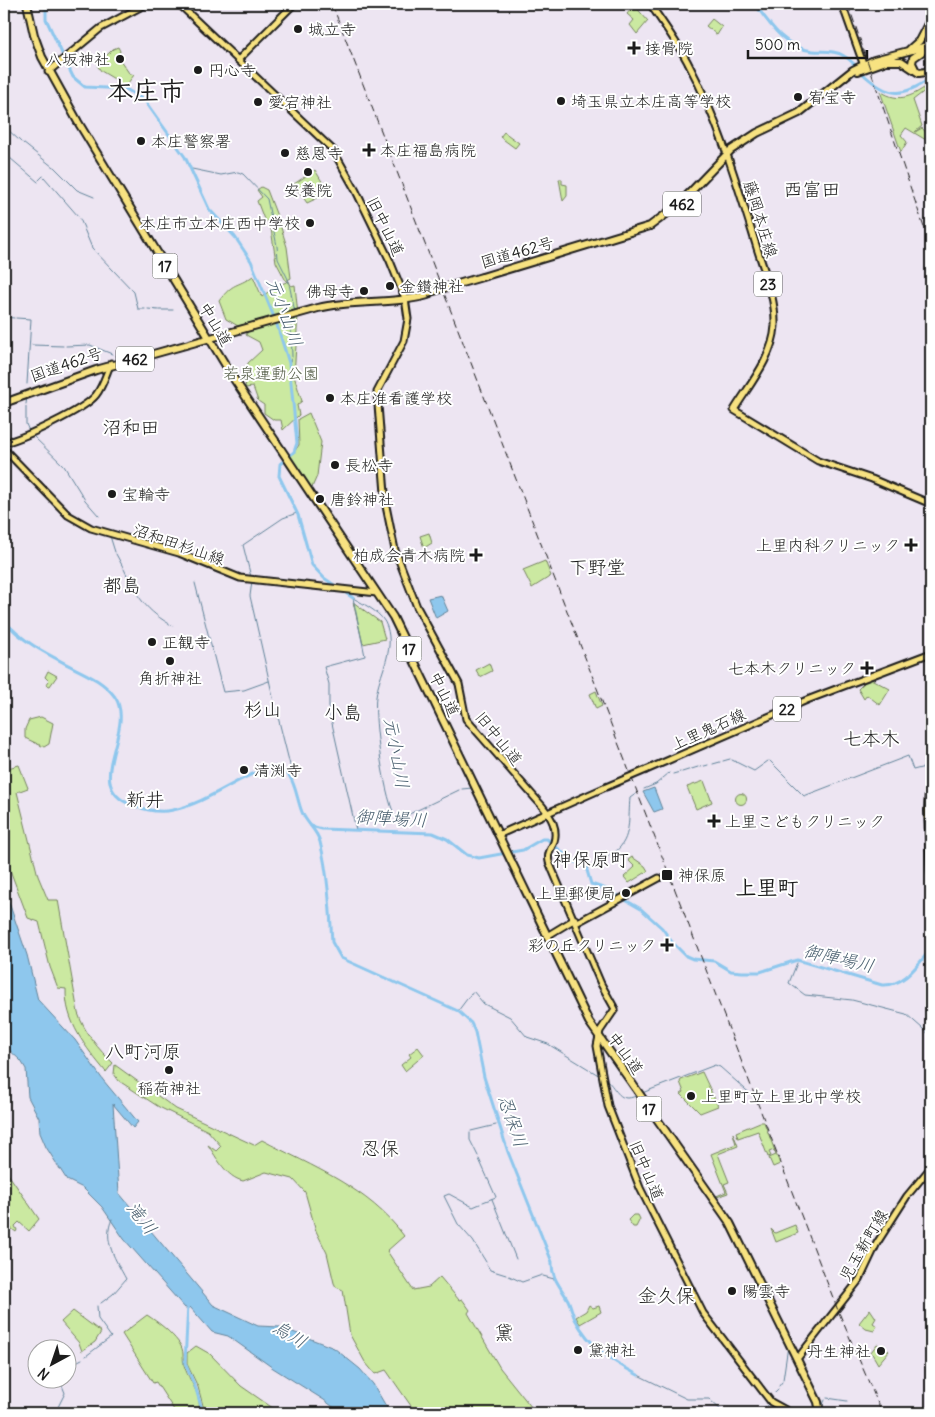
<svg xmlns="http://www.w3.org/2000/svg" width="935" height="1417" viewBox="0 0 935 1417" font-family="Delius,'Klee One',sans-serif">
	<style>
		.green { fill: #cbe9a1; stroke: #74825e }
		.water { fill: #8ec7ed; stroke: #608399 }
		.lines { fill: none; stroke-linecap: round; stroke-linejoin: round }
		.stream { stroke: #608399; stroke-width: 1 }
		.river { stroke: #8ec7ed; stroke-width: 3 }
		.major-casing { stroke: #1c1c1c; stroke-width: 9 }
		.highway-casing { stroke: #1c1c1c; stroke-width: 10 }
		.major { stroke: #f7e281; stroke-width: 5 }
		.highway { stroke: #f7e281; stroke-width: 6 }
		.rail { stroke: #1c1c1c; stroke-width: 1; stroke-dasharray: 8 4; stroke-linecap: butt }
		.major-bridge-casing { stroke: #1c1c1c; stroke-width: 9; stroke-linecap: butt }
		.highway-bridge-casing { stroke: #1c1c1c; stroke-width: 10; stroke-linecap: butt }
		.major-bridge { stroke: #f7e281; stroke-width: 5 }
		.highway-bridge { stroke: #f7e281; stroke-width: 6 }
		.poi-dot { fill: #1c1c1c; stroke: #fff; stroke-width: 2 }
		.labels { text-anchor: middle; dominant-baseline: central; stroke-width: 4; stroke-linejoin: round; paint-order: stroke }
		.shield { fill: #fff; stroke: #606060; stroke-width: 1 }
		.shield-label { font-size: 15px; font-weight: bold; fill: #1c1c1c }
		.poi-label { font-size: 16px; fill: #1c1c1c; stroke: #fff; text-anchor: start }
		.street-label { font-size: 16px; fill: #1c1c1c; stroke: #fff }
		.park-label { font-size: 16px; fill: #515a44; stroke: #fff }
		.water-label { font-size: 18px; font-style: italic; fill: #4a6070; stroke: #fff }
		.quarter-label { font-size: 19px; fill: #1c1c1c; stroke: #fff }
		.district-label { font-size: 21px; font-weight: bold; fill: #1c1c1c; stroke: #fff }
		.town-label { font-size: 26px; font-weight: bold; fill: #1c1c1c; stroke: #fff }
	</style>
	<rect width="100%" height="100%" fill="#ede5f2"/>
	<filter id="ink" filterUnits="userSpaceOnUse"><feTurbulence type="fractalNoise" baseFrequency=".02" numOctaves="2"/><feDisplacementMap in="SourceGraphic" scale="10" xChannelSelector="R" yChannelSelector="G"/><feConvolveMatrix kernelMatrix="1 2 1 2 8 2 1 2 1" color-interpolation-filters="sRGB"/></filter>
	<g filter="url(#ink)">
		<g class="green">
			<path d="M634 5 648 21 637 34 630 25 634 20 627 14Z"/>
			<path d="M712 19 722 27 717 35 706 26Z"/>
			<path d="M118 47 120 51 118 57 129 73 134 75 125 87 117 85 116 80 101 71 97 65 113 49Z"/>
			<path d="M931 83V86L913 100 922 126 915 132 922 128 931 138V143L906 128 901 135 907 142 901 152 880 91C900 104 913 96 931 83Z"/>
			<path d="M504 132 519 143 515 148 500 137Z"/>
			<path d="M315 170 324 185 320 187 324 195 307 203 294 184Z"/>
			<path d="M559 179H562V184L567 185V196L563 201Z"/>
			<path d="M261 187 267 190 277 216 265 222 257 201 262 197 257 190Z"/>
			<path d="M278 218 287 247 291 278 286 281 276 262 270 222Z"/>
			<path d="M253 276 262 297 274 287 289 281 291 286 295 285 298 315 294 376 302 401 297 405 299 415 283 430 281 420H274L264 413V405L258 401 253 387 245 388 248 363 262 350 259 342 246 335 250 327 284 318 283 314 238 326 226 319 219 301C234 281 236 288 253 276Z"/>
			<path d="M309 413 321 442 317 476 310 492 289 459 299 445 298 419Z"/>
			<path d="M429 533 432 543 424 548 420 536Z"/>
			<path d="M545 561 551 576 532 588 523 570Z"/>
			<path d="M353 602 380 622 385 639 363 644Z"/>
			<path d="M489 663 492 671 480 677 476 670Z"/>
			<path d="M48 671 57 676 50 686 46 685 49 681 45 677Z"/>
			<path d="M868 679H871L890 689 880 705 867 695 864 699 858 689Z"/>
			<path d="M596 691 602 706 596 709 590 694Z"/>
			<path d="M41 717 53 723 49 744 44 747 25 738V729L29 720Z"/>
			<path d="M19 765 28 788 17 792 38 876 48 900H58L78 1013C84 1032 99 1050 113 1063L106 1072C86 1048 65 1022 66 989L58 988 50 967 39 922 28 918 7 862 4 839V769Z"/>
			<path d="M704 781 712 802 696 809 687 787Z"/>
			<circle cx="741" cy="799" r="5.5"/>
			<path d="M632 857 645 866 648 871 629 883 624 877 635 867 628 860Z"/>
			<path d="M418 1047 424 1055 405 1071 401 1065 411 1057 409 1054Z"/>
			<path d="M115 1065 176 1109 254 1145 262 1140C313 1167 369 1188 404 1236L387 1251 413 1290 429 1287 440 1277 459 1300 462 1299 470 1310 468 1313 500 1368 536 1413H416L386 1370 375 1374 365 1362 350 1335 343 1290 336 1287 334 1283 327 1253 316 1231 305 1192 293 1179 266 1172 243 1181C226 1177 217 1158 208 1145L216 1151 221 1146 208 1131 159 1107 119 1081 114 1074Z"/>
			<path d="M702 1072 718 1106 700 1113 681 1094 684 1092 680 1082 681 1080Z"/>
			<path d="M760 1122H764L780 1164 773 1167 769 1158 776 1155 774 1150 769 1152 771 1156 768 1157 758 1131 738 1138 736 1132Z"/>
			<path d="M733 1133 738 1146 718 1154 729 1182 724 1184 728 1193 717 1197 719 1202 714 1197 726 1192 711 1154 736 1144Z"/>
			<path d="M4 1168 39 1219 29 1231 19 1222 15 1226 17 1230 16 1232 8 1226 4 1230Z"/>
			<path d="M633 1215H638L640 1219 636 1227H633L628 1220Z"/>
			<path d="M795 1225 798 1233 776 1242 771 1229 775 1233Z"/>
			<path d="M589 1305 593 1308 599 1306 601 1312 580 1324 576 1317 586 1311Z"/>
			<path d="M870 1309 876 1318 873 1323 877 1326 874 1331 866 1329 859 1323Z"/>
			<path d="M73 1311 101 1332 95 1342 82 1351 79 1343 61 1322Z"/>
			<path d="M147 1315C159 1323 170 1331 179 1343 185 1351 182 1357 184 1365 188 1380 204 1397 198 1413H176L156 1382 153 1383 122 1334Z"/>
			<path d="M877 1344 889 1351 878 1364 871 1352Z"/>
			<path d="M196 1346 210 1354 241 1386 280 1413H205L198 1387 187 1364V1353Z"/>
		</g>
		<g class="water">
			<path d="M441 595 448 611 436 618 428 598Z"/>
			<path d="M654 788 662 809 654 812 643 792Z"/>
			<path d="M4 888 27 955 38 1000 75 1040 103 1080 138 1122 133 1128 113 1104 119 1193 213 1305 258 1326 280 1327 334 1348 360 1369 373 1384 390 1413H341L324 1400 273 1368 228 1336 212 1332 190 1307 185 1308 124 1239 102 1207 83 1188 67 1180 46 1147 40 1133 39 1118 28 1097 26 1069 21 1061 4 1045Z"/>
		</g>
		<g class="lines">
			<g class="stream">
				<path d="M4 126 21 142"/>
				<path d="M23 143 53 167"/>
				<path d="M4 152 9 157"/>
				<path d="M10 158 38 182"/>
				<path d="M54 167 77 190 94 197"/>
				<path d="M192 169 221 175 238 172 243 174 267 199 277 246 278 259 288 279 295 312"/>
				<path d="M44 177 78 216"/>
				<path d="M39 180 43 176"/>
				<path d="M80 219 84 228"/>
				<path d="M84 229 92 248 134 292 138 309H145"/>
				<path d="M148 309 158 310"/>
				<path d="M159 310H173"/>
				<path d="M4 317 14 318"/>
				<path d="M16 318 31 319 27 384"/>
				<path d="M32 345 63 346"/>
				<path d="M66 346 90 345 112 354"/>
				<path d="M116 356 119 358"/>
				<path d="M289 363 292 357 291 327 295 318"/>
				<path d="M26 404 27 397"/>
				<path d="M26 407V424L29 431"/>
				<path d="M32 435 64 466 85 500 99 516"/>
				<path d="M110 536 115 552"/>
				<path d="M116 554 123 567"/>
				<path d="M124 569C137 597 146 611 173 626"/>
				<path d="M251 577 243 545 283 518 297 513"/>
				<path d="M252 581 250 596 277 715"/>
				<path d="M195 583 223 692 244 690 269 681"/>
				<path d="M278 717 291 769 288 773"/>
				<path d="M732 760 754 771 768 761"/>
				<path d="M723 761 730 759"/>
				<path d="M770 761 786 777"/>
				<path d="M713 764 720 762"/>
				<path d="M701 767 708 765"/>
				<path d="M682 772 698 767"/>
				<path d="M673 774 680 772"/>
				<path d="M787 779 804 796 908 756 913 770 925 767"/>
				<path d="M462 789 472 788"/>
				<path d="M644 789 656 784 669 773"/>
				<path d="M428 805 459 790"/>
				<path d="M399 819 426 806"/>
				<path d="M356 830 329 710V684L324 667 365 656 353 598C365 605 383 613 387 627 395 651 379 674 376 697 373 720 385 802 397 820"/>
				<path d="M615 852C632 839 628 817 630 798L637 793"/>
				<path d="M587 868 600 864 612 853"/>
				<path d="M797 961V960"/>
				<path d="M797 963 789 983 805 995 852 1000 906 1014 931 1036"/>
				<path d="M458 1011 473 991 484 1004 510 1017 527 1037 548 1044 600 1076"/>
				<path d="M606 1079C618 1091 619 1103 636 1096"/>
				<path d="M642 1093 715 1065 720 1067 754 1097"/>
				<path d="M498 1124H499"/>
				<path d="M471 1131 496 1125"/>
				<path d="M470 1133V1140L478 1156"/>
				<path d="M479 1159 496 1197 483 1202"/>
				<path d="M492 1199 516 1259"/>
				<path d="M480 1204 473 1207 449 1194 444 1196 458 1224 473 1241 486 1262"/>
				<path d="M487 1265 490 1270 506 1275"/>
				<path d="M509 1276 522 1282 542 1275"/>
				<path d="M543 1276 554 1279"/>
				<path d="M101 1303 113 1294 126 1279C116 1260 102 1241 112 1219"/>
				<path d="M86 1356 111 1337 98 1319 97 1306"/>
				<path d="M68 1366 82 1359"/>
				<path d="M638 1375 687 1399H709L724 1413"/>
				<path d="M783 1380 788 1346"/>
				<path d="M779 1386 782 1382"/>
				<path d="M775 1392 778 1389"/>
				<path d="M827 1398 847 1401"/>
				<path d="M822 1407 825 1400"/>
				<path d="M55 1413 65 1393 60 1380"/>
				<path d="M199 1413 202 1411"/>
				<path d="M759 1413 769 1403"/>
			</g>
			<g class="river">
				<path d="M46 4V19L73 77 85 87 126 89 145 101 185 157 209 209 235 237 251 261 276 322 289 363 297 443 294 452 280 464 279 476 298 515 312 565 324 578 353 598"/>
				<path d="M755 4C770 25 785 48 813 51 823 52 835 50 844 56 852 60 857 68 863 74 890 99 903 97 931 78"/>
				<path d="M4 620C22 642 47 654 72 667 88 675 104 682 115 697 137 730 80 786 132 805 145 810 160 813 173 810 209 802 236 778 270 767 295 765 295 795 302 812 306 823 317 830 320 842 328 873 330 909 332 942L341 958 458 1011 471 1023 475 1032 484 1077 508 1152 552 1262C551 1278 561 1287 568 1300 571 1306 572 1313 575 1319 590 1347 610 1360 638 1375"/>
				<path d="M311 826 322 829 433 833 447 839 467 855 479 858 523 850 542 839H547L571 860 586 867 591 884 606 889 641 909 662 928 672 942 686 956 693 959 714 961 731 971 742 972H760L797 960 882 985C904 987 918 964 931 949"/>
				<path d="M188 1304 185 1363 196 1389 203 1413"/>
			</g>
			<defs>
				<g id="major">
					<path d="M179 4 333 150 356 191 390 261 405 298 408 319 404 341 377 392 386 506 395 550 417 607 459 684 466 719 543 807C551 817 558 828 554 842 551 849 547 853 549 862L601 984 615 1009 600 1031 597 1046 608 1106 640 1188 703 1313 771 1402 791 1413"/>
					<path d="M650 4C663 23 676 41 687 61 718 119 737 183 756 245 764 271 776 298 775 326 773 357 750 384 734 410L818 461 872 479 931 504"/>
					<path d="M842 4 864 66"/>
					<path d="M238 60 294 4"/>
					<path d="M48 72 101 28 146 4"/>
					<path d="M4 443C24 438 84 410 96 395 103 386 106 374 111 363"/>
					<path d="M4 449 68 515 91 528 179 553 240 578 377 593"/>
					<path d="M646 770 807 700 931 653"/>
					<path d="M498 835 606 787"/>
					<path d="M576 923 659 878"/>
					<path d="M547 936 575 919"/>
					<path d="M797 1359 860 1279 877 1243 907 1196 931 1167"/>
				</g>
				<g id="highway">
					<path d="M27 4 34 35 42 57 78 122 234 379 393 617 589 1022 730 1223 818 1402 820 1413"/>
					<path d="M929 42V24"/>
					<path d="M910 49 919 41 931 18"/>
					<path d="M886 61H901L919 73 926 72 931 67"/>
					<path d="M915 69 912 63 913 58 923 51"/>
					<path d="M858 71 889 60"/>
					<path d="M482 277 650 226 677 206 731 150 757 133 799 113 853 70 874 60 931 45"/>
					<path d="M4 403 96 370 318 308C355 299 391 305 428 295"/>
					<path d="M931 757 928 811 931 873"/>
				</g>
			</defs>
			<use href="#major" class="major-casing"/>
			<use href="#highway" class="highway-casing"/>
			<use href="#major" class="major"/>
			<use href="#highway" class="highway"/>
			<g class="rail">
				<path d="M332 4 837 1308 882 1413"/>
				<path d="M848 4 931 248"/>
			</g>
			<defs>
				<path id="major-bridge" d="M606 787 646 770"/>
				<g id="highway-bridge">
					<path d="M929 42 931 50"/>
					<path d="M427 293 482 277"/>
				</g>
			</defs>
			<use href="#major-bridge" class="major-bridge-casing"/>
			<use href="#highway-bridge" class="highway-bridge-casing"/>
			<use href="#major-bridge" class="major-bridge"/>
			<use href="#highway-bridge" class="highway-bridge"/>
		</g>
	</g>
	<g class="poi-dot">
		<circle cx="298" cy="29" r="5"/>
		<path d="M631.5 40.5h5v5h5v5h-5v5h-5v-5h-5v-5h5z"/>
		<circle cx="120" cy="59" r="5"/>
		<circle cx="198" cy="70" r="5"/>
		<circle cx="798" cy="97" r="5"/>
		<circle cx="561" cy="101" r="5"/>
		<circle cx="258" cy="102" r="5"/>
		<circle cx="141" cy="141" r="5"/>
		<path d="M366.5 142.5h5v5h5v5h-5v5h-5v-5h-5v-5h5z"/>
		<circle cx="285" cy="153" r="5"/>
		<circle cx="308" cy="172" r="5"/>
		<circle cx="310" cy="223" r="5"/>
		<circle cx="390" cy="286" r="5"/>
		<circle cx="364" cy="291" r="5"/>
		<circle cx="330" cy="398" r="5"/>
		<circle cx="335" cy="465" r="5"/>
		<circle cx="112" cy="494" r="5"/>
		<circle cx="320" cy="499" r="5"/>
		<path d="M908.5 537.5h5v5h5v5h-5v5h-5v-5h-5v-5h5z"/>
		<path d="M473.5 547.5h5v5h5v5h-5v5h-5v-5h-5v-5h5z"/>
		<circle cx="152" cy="642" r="5"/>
		<circle cx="170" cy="661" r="5"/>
		<path d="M864.5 660.5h5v5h5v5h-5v5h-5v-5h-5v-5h5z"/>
		<circle cx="244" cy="770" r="5"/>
		<path d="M711.5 813.5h5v5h5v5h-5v5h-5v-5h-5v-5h5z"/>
		<rect x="661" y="869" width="12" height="12" rx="2.5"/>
		<circle cx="626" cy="893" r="5"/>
		<path d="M664.5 937.5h5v5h5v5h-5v5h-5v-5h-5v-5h5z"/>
		<circle cx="169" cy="1070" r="5"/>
		<circle cx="691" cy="1096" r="5"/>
		<circle cx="732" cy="1291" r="5"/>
		<circle cx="578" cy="1350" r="5"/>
		<circle cx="881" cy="1351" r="5"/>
	</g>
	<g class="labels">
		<g class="shield">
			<rect x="663" y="191.5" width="38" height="25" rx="4"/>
			<rect x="152.5" y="253.5" width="25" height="25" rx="4"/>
			<rect x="754" y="271.5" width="28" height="25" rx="4"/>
			<rect x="116" y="346.5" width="38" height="25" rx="4"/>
			<rect x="396.5" y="636.5" width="25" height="25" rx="4"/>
			<rect x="773" y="696.5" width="28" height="25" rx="4"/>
			<rect x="636.5" y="1096.5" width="25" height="25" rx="4"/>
		</g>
		<g class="shield-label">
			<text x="682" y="204">462</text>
			<text x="165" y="266">17</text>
			<text x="768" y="284">23</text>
			<text x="135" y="359">462</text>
			<text x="409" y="649">17</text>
			<text x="787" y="709">22</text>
			<text x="649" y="1109">17</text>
		</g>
		<g class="poi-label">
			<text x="308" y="29">城立寺</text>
			<text x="645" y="48">接骨院</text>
			<text x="110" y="59" text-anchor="end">八坂神社</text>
			<text x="208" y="70">円心寺</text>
			<text x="808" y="97">宥宝寺</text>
			<text x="571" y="101">埼玉県立本庄高等学校</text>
			<text x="268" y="102">愛宕神社</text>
			<text x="151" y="141">本庄警察署</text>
			<text x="380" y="150">本庄福島病院</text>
			<text x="295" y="153">慈恩寺</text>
			<text x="308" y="190" text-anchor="middle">安養院</text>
			<text x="300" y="223" text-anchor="end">本庄市立本庄西中学校</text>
			<text x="400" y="286">金鑚神社</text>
			<text x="354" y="291" text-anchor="end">佛母寺</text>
			<text x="340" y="398">本庄准看護学校</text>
			<text x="345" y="465">長松寺</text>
			<text x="122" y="494">宝輪寺</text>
			<text x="330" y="499">唐鈴神社</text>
			<text x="900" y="545" text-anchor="end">上里内科クリニック</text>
			<text x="465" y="555" text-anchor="end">柏成会青木病院</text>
			<text x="162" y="642">正観寺</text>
			<text x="856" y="668" text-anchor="end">七本木クリニック</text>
			<text x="170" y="678" text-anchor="middle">角折神社</text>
			<text x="254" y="770">清渕寺</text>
			<text x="725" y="821">上里こどもクリニック</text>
			<text x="678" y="875">神保原</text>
			<text x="616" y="893" text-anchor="end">上里郵便局</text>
			<text x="656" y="945" text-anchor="end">彩の丘クリニック</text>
			<text x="169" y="1088" text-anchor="middle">稲荷神社</text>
			<text x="701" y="1096">上里町立上里北中学校</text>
			<text x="742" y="1291">陽雲寺</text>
			<text x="588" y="1350">黛神社</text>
			<text x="871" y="1351" text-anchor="end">丹生神社</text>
		</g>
		<g class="street-label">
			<text transform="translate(761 219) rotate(73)">藤岡本庄線</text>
			<text transform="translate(386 226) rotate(64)">旧中山道</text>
			<text transform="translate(517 252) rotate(-16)">国道462号</text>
			<text transform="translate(216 324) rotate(59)">中山道</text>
			<text transform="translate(66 364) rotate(-19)">国道462号</text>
			<text transform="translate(179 544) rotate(19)">沼和田杉山線</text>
			<text transform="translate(445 694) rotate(64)">中山道</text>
			<text transform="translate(708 729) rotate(-24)">上里鬼石線</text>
			<text transform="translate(499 738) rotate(51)">旧中山道</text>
			<text transform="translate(626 1053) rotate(54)">中山道</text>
			<text transform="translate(647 1170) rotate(67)">旧中山道</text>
			<text transform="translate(863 1245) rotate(-60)">児玉新町線</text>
		</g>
		<g class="park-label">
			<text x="271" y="373">若泉運動公園</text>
		</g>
		<g class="water-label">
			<text transform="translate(285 312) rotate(70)">元小山川</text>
			<text transform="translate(397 753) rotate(80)">元小山川</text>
			<text transform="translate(391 818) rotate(3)">御陣場川</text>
			<text transform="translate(839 958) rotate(13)">御陣場川</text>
			<text transform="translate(513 1121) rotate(71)">忍保川</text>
			<text transform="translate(142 1218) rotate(52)">滝川</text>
			<text transform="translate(290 1334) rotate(31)">烏川</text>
		</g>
		<g class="quarter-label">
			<text x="812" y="189">西富田</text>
			<text x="131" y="427">沼和田</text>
			<text x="597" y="567">下野堂</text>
			<text x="122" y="585">都島</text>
			<text x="263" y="709">杉山</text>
			<text x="343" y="712">小島</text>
			<text x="871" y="738">七本木</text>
			<text x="145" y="799">新井</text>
			<text x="591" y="859">神保原町</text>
			<text x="143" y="1051">八町河原</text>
			<text x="380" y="1148">忍保</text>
			<text x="666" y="1295">金久保</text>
			<text x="504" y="1332">黛</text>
		</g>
		<g class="district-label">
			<text x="767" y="887">上里町</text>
		</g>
		<g class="town-label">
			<text x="146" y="90">本庄市</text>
		</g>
	</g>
	<rect width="935" height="1417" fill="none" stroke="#fff" stroke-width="20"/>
	<rect x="10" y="10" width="915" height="1397" fill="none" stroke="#1c1c1c" stroke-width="2" filter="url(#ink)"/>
	<g transform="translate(52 1364) rotate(220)"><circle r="24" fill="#ffffff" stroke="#a4a4a4"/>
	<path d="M0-4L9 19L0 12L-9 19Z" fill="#1c1c1c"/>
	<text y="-8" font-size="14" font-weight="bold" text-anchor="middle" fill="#1c1c1c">N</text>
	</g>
	<path d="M748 50v8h119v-8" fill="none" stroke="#1c1c1c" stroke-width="2.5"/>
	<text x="755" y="50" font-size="15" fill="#1c1c1c" stroke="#ffffff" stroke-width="4" paint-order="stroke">500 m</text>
</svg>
